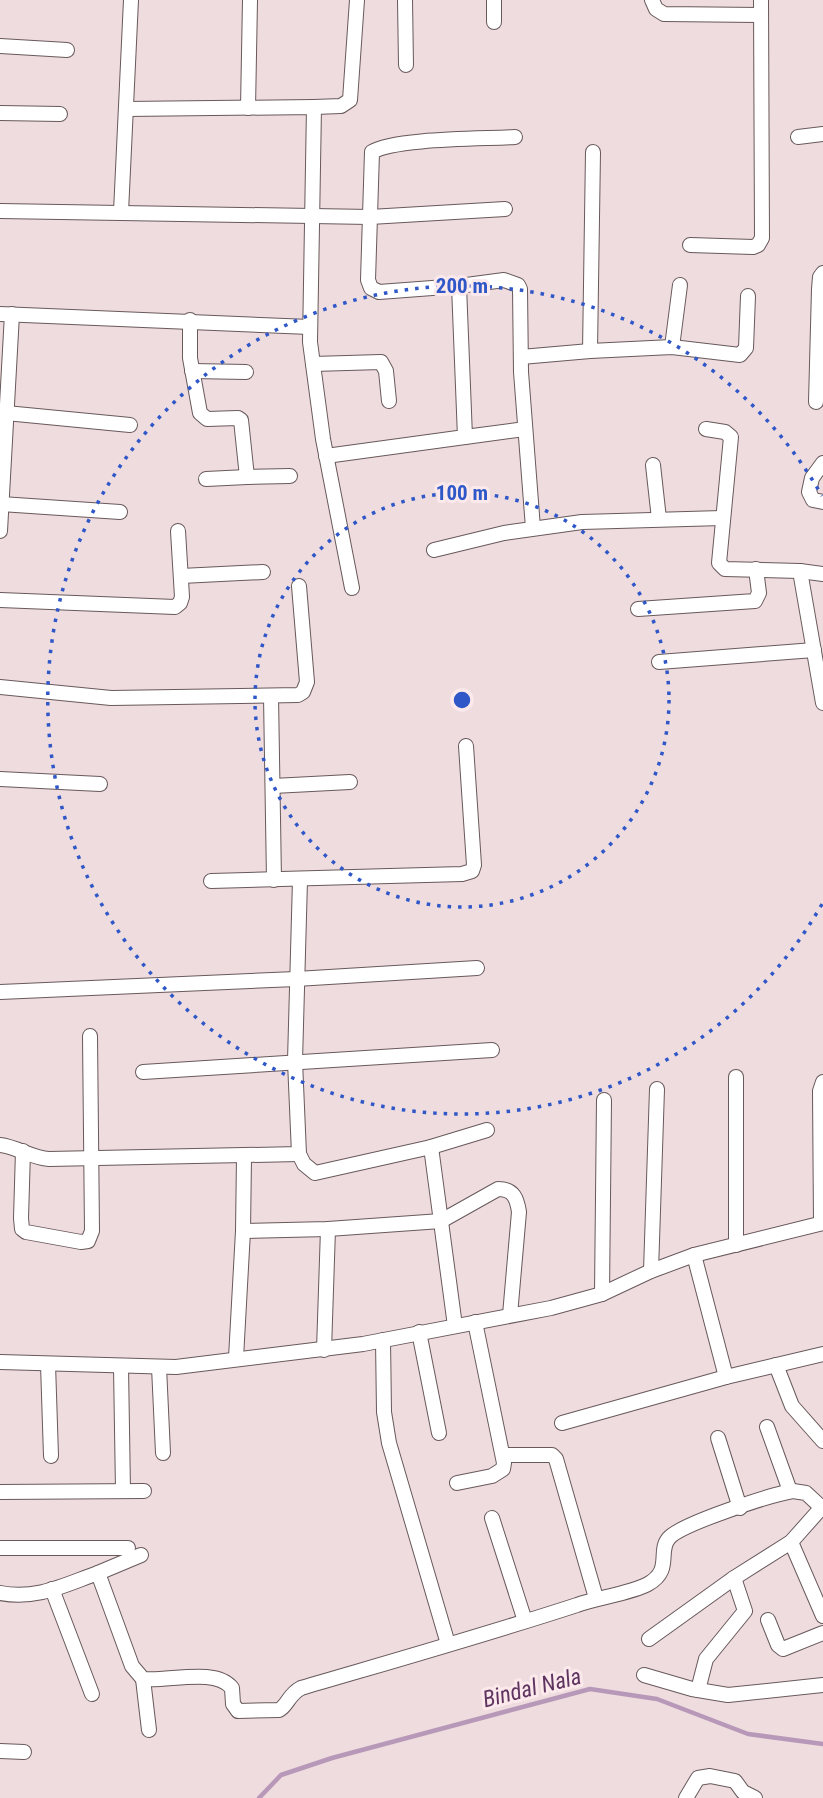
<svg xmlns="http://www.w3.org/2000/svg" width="823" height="1798" viewBox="0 0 823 1798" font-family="'Roboto Condensed',sans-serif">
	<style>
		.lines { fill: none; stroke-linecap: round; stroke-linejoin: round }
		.stream { stroke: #b898b8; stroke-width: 4.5 }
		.street-casing { stroke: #68595b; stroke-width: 16 }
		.street { stroke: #fff; stroke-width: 14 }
		.ring { fill: none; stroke: #2f57c7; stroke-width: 3.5; stroke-dasharray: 3.5 7 }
		.labels { text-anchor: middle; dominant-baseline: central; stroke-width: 6; stroke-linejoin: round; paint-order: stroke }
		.water-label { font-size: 23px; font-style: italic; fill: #5f3460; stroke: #fbe9ec }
		.centre { fill: #2f57c7; stroke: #fbe9ec; stroke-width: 3.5 }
		.ring-label { font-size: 21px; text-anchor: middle; font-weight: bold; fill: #2f57c7; stroke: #fbe9ec; stroke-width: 6; stroke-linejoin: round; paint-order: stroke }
	</style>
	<rect width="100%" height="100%" fill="#eedcdf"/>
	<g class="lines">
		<path class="stream" d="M259 1798 281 1775 332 1758 590 1689 657 1699 748 1734 823 1744"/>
		<defs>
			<g id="street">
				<path d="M405 0 406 65"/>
				<path d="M494 0V22"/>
				<path d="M652 0 656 9 664 14 759 15"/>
				<path d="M0 46 67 50"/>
				<path d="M314 107 341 106 350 100 357 0"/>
				<path d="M248 108 250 0"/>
				<path d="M126 109 314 107 310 342 323 439 352 588"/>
				<path d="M0 113 60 114"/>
				<path d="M515 137C485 139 394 138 372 152L368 280 371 288 379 292 459 286 504 280 518 285 520 289 521 372 533 528"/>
				<path d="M798 137 823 134"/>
				<path d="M593 152 590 351 672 347 740 355 746 348 748 296"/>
				<path d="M0 211 370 217 505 209"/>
				<path d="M121 212 131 0"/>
				<path d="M690 245 753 247 758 245 762 238 761 0"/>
				<path d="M459 286 465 437 525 429"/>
				<path d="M0 314 310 327"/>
				<path d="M190 320V358L200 413 207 419 238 418 241 420 247 477 290 476"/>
				<path d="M672 347 680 285"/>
				<path d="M521 357 590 351"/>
				<path d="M313 364 381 362 386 371 389 401"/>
				<path d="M192 371 246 372"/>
				<path d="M816 402 819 289 820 277 823 273"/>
				<path d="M6 413 130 425"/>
				<path d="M706 429 725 432 731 437 719 563 725 569 800 571 823 574"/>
				<path d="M326 456 465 437"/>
				<path d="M823 463 812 478 809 492 813 500 823 502"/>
				<path d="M653 465 659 519"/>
				<path d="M206 479 247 477"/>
				<path d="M1 504 120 512"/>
				<path d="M0 531 12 314"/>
				<path d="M434 550 504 533 582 522 722 518"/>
				<path d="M800 571 823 703"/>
				<path d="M181 576 263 572"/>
				<path d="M0 600 175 607 180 603 182 597 178 531"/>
				<path d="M638 609 755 601 759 593 756 569"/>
				<path d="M659 662 814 650"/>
				<path d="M0 687 111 698 298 695 303 692 307 682 299 586"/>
				<path d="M271 696 274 880"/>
				<path d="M0 779 100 784"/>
				<path d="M273 786 350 782"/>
				<path d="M211 881 462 874 472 871 474 865 466 746"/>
				<path d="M0 992 296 979 477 968"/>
				<path d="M143 1072 492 1050"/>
				<path d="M736 1077V1245"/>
				<path d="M0 1145C17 1147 32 1158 49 1159L299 1154 295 1061 300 880"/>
				<path d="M431 1147 487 1130"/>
				<path d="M23 1151 21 1218 22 1229 26 1232 81 1242 88 1241 92 1231 90 1036"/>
				<path d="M299 1154 304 1164 315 1173 431 1147 455 1326"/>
				<path d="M244 1157 243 1231 328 1229 441 1221 498 1189C514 1189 517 1199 519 1212L510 1315"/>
				<path d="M821 1223 820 1091 823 1082"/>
				<path d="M694 1255 726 1377"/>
				<path d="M651 1271 657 1089"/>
				<path d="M602 1294 604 1100"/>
				<path d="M419 1332 439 1433"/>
				<path d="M383 1340 384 1412 389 1443 448 1644"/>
				<path d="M324 1350 328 1229"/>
				<path d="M236 1358 243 1231"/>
				<path d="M0 1362 176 1367 363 1344 551 1308 602 1294 651 1271 694 1255 823 1223"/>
				<path d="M48 1364 51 1456"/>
				<path d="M776 1365 792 1406 823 1441"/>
				<path d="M121 1367 123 1491"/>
				<path d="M159 1367 163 1453"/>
				<path d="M562 1423 726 1377 823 1354"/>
				<path d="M767 1427 790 1491"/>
				<path d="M718 1438 740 1508"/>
				<path d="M504 1455H552L556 1459 596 1598"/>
				<path d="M457 1483 492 1476 503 1469 504 1463 475 1322"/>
				<path d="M0 1492 144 1491"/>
				<path d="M492 1518 525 1621"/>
				<path d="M791 1542 823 1616"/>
				<path d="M0 1548H128"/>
				<path d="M98 1573 141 1555"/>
				<path d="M52 1589 92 1694"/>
				<path d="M0 1593C37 1600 64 1585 98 1573L132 1666 143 1679C168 1682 215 1667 232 1688L233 1704 238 1711 279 1710C288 1705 288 1695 301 1688 393 1661 485 1635 577 1605 596 1598 632 1593 648 1584 673 1570 657 1551 669 1538 681 1524 773 1494 793 1491L806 1493 822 1508"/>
				<path d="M768 1620 778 1645 783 1649 823 1633"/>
				<path d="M649 1639 734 1578 791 1542 823 1506"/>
				<path d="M644 1675 692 1689 728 1695 823 1685"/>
				<path d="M143 1679 149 1730"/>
				<path d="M698 1690 706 1659 745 1611 734 1578"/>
				<path d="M0 1751 24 1752"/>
				<path d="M686 1798 698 1778 710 1776 735 1781 743 1792 755 1798"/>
			</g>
		</defs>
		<use href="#street" class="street-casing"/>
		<use href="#street" class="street"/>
	</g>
	<g class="ring">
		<circle cx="462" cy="700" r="207"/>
		<path d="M822 904A414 414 0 1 1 822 496"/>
	</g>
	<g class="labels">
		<g class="water-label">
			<text transform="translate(532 1688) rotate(-14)">Bindal Nala</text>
		</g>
	</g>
	<circle cx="462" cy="700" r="10" class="centre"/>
	<g class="ring-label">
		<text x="462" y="293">200 m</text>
		<text x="462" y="500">100 m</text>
	</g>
</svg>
